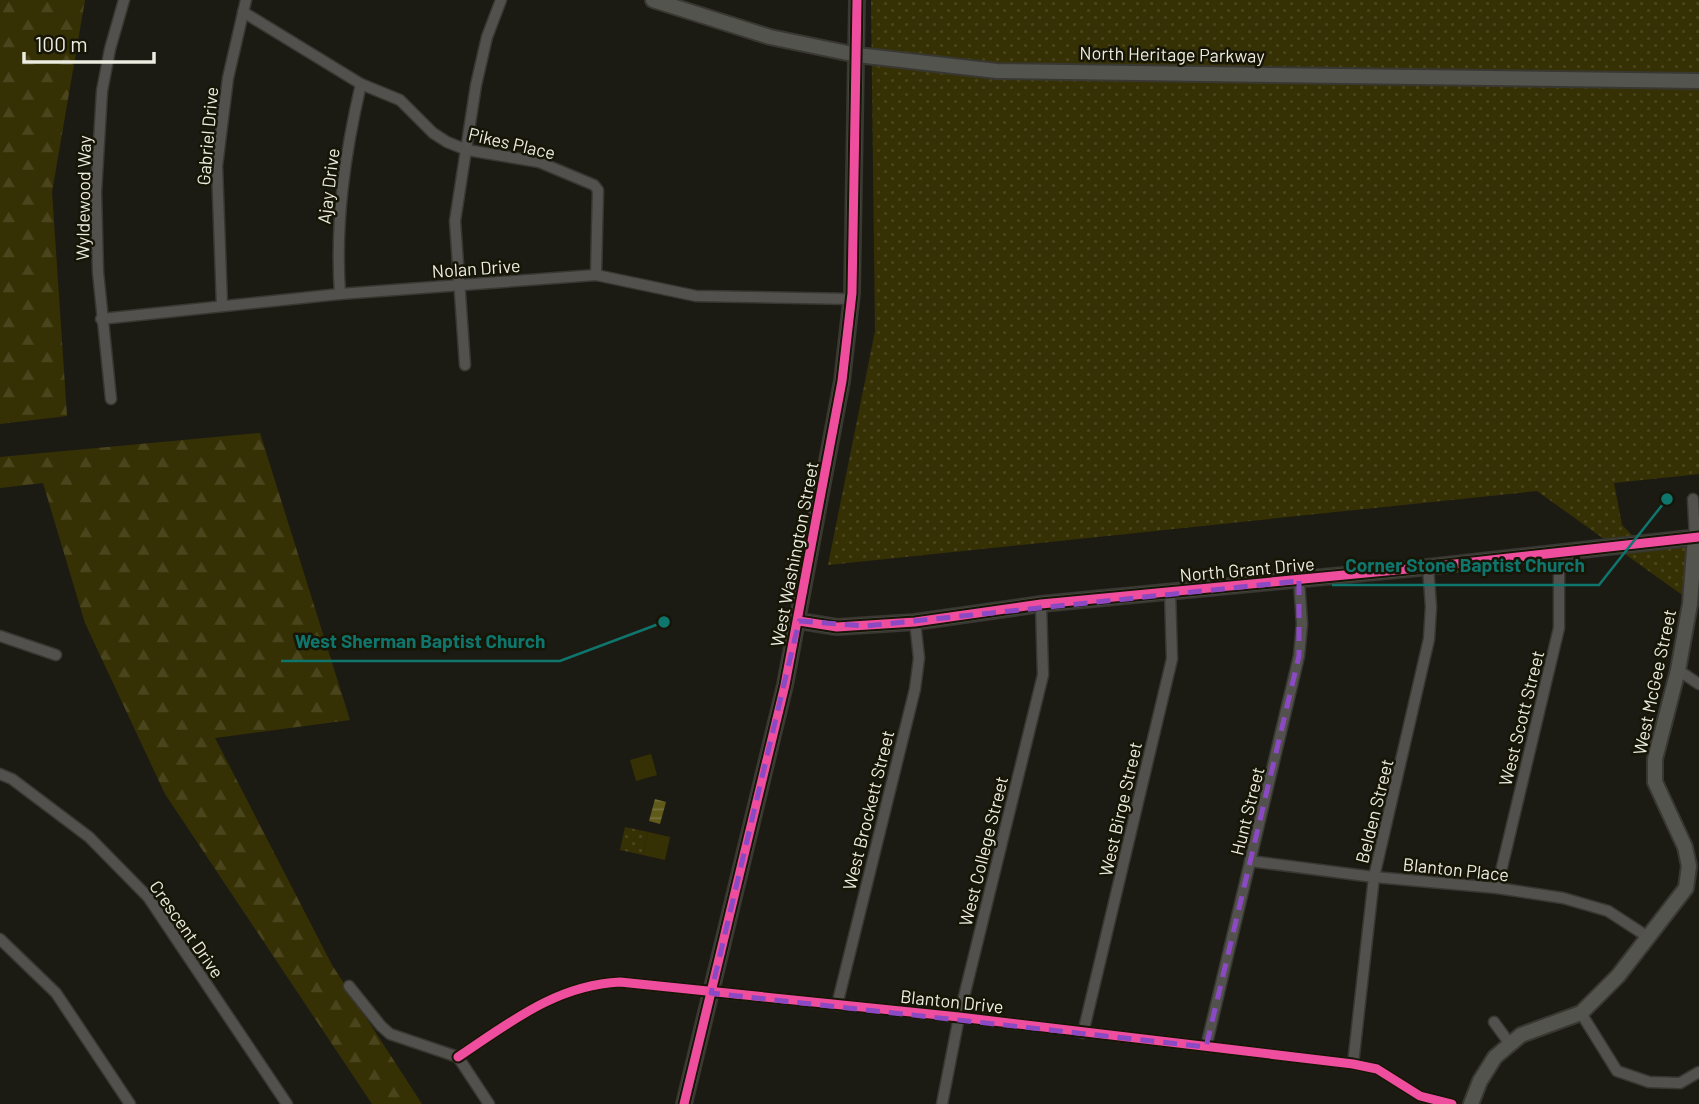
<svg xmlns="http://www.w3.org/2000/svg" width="1699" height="1104" viewBox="0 0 1699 1104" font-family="Barlow,sans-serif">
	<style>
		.grass { fill: url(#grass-dots) }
		.forest { fill: url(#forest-firs) }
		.pitch { fill: #363104 }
		.water { fill: url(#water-rules) }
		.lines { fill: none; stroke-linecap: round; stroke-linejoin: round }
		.street-casing { stroke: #383731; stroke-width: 13 }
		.secondary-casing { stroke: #383731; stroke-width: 18 }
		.street { stroke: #52514e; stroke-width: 10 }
		.secondary { stroke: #54544f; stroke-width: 14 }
		.cycleway-casing { stroke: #161506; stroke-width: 13 }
		.cycleway { stroke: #ef4d9e; stroke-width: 9 }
		.marked { fill: none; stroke: #8c49c4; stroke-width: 5; stroke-dasharray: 14 9; stroke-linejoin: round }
		.labels { text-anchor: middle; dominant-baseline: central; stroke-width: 5; stroke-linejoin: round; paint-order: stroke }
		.street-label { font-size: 18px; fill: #ecece1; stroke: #161506 }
		.leader { fill: none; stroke: #0f766e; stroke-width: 2.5 }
		.callout-dot { fill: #0f766e; stroke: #161506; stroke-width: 2.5 }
		.callout-label { font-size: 19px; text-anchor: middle; font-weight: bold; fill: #0f766e; stroke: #161506; stroke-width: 5; stroke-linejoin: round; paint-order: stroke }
	</style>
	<defs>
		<pattern id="grass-dots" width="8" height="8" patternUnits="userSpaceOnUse" patternTransform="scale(1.75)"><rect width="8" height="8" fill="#363104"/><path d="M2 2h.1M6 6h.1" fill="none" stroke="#4a451c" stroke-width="1.8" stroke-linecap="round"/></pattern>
		<pattern id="forest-firs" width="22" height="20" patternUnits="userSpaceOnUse" patternTransform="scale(1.75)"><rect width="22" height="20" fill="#363104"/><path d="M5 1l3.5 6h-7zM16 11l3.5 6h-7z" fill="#4a451c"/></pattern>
		<pattern id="water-rules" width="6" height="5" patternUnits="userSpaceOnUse" patternTransform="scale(1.75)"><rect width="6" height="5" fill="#5f591a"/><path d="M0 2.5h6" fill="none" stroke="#76713b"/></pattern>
	</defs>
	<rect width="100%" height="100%" fill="#1c1b13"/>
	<g class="grass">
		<path d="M871 0H1699V474L1614 483 1622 525 1636 539 1699 533V607L1537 491 828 565 875 331Z"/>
		<path d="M625 827 648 832 643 855 620 850Z"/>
	</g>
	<g class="forest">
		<path d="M0 0H85L52 192 67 416 0 424Z"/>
		<path d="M260 433 350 720 215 738 332 965 422 1104H372L165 794 85 623 43 483 0 488V457Z"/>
	</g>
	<g class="pitch">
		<path d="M651 754 657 775 636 781 630 760Z"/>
		<path d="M648 832 670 837 665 860 643 855Z"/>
	</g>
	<path class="water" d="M655 799 666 802 660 824 649 821Z"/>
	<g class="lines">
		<defs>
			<g id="street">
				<path d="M243 12 361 84 400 100 433 133 447 142 467 150 539 162 594 185 598 190 596 275"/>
				<path d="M340 294C335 222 345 153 361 84"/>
				<path d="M222 306 217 166 228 78 246 0"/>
				<path d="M101 319 340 294 596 275 696 296 852 299"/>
				<path d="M465 365 455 221 476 85 487 37 501 0"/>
				<path d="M111 399 98 272 96 192 102 91 110 49 124 0"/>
				<path d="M1693 499 1695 537"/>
				<path d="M0 636 56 655"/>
				<path d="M1678 670 1699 684"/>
				<path d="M0 774 12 779 89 837 148 897 287 1104"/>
				<path d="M1250 861 1374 877 1497 888 1563 898 1608 911 1648 937"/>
				<path d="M1497 888 1559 628V553"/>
				<path d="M0 939 56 993 130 1104"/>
				<path d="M349 986 381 1026 390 1034 458 1057"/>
				<path d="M837 1005 915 689 919 658 915 622"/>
				<path d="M1581 1013 1617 1071 1649 1082 1680 1083 1699 1072"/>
				<path d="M1494 1022 1510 1044"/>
				<path d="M1083 1033 1172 659 1170 591"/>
				<path d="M1206 1047 1299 656 1302 624 1299 581"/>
				<path d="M458 1057C509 1023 556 985 620 982L959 1017 1353 1064 1377 1069 1420 1096 1452 1104"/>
				<path d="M458 1057 489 1104"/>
				<path d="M1353 1064 1374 877 1429 639 1431 607 1428 567"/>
				<path d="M942 1104 959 1017 1043 675 1041 604"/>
			</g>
			<g id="secondary">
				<path d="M653 0 770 37 857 55 997 71 1699 81"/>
				<path d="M799 621 837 627 915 622 1041 604 1428 567 1699 537"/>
				<path d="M684 1104 785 685 842 381 852 293 857 0"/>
				<path d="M1471 1104 1480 1081 1495 1057 1521 1035 1581 1013 1618 976 1686 888 1689 866 1685 847 1655 782V759L1678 670 1690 604 1695 537"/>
			</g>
		</defs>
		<use href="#street" class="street-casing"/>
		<use href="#secondary" class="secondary-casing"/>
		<use href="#street" class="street"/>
		<use href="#secondary" class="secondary"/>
		<defs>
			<g id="cycleway">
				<path d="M799 621 837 627 915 622 1041 604 1428 567 1699 537"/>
				<path d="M458 1057C509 1023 556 985 620 982L959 1017 1353 1064 1377 1069 1420 1096 1452 1104"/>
				<path d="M684 1104 785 685 842 381 852 293 857 0"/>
			</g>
		</defs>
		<use href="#cycleway" class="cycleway-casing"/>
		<use href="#cycleway" class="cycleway"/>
	</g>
	<path class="marked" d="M1299 581V656L1206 1047 711 993 799 621 866 626Z"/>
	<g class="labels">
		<g class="street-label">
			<text transform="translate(1172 54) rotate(1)">North Heritage Parkway</text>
			<text transform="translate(207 136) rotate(-85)">Gabriel Drive</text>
			<text transform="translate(512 143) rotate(13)">Pikes Place</text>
			<text transform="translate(328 186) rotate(-83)">Ajay Drive</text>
			<text transform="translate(83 198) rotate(-89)">Wyldewood Way</text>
			<text transform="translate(476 268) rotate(-4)">Nolan Drive</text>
			<text transform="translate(794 554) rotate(-79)">West Washington Street</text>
			<text transform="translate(1247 569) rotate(-5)">North Grant Drive</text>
			<text transform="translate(1654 682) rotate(-78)">West McGee Street</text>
			<text transform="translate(1521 718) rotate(-76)">West Scott Street</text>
			<text transform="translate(1120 809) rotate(-77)">West Birge Street</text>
			<text transform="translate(868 810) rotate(-76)">West Brockett Street</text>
			<text transform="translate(1247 811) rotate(-76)">Hunt Street</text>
			<text transform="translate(1374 811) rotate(-76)">Belden Street</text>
			<text transform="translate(983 851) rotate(-76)">West College Street</text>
			<text transform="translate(1456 869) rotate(6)">Blanton Place</text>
			<text transform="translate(187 929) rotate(55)">Crescent Drive</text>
			<text transform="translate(952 1001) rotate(6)">Blanton Drive</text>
		</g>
	</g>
	<path class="leader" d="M1667 499L1599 585H1332M664 622L560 661H281"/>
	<g class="callout-dot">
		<circle cx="1667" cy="499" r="7"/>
		<circle cx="664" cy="622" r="7"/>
	</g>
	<g class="callout-label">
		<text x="1465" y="572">Corner Stone Baptist Church</text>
		<text x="420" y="648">West Sherman Baptist Church</text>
	</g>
	<path d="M24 52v10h130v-10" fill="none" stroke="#ecece1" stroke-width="3.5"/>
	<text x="35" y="52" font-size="21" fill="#ecece1" stroke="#161506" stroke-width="5" paint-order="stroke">100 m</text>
</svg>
